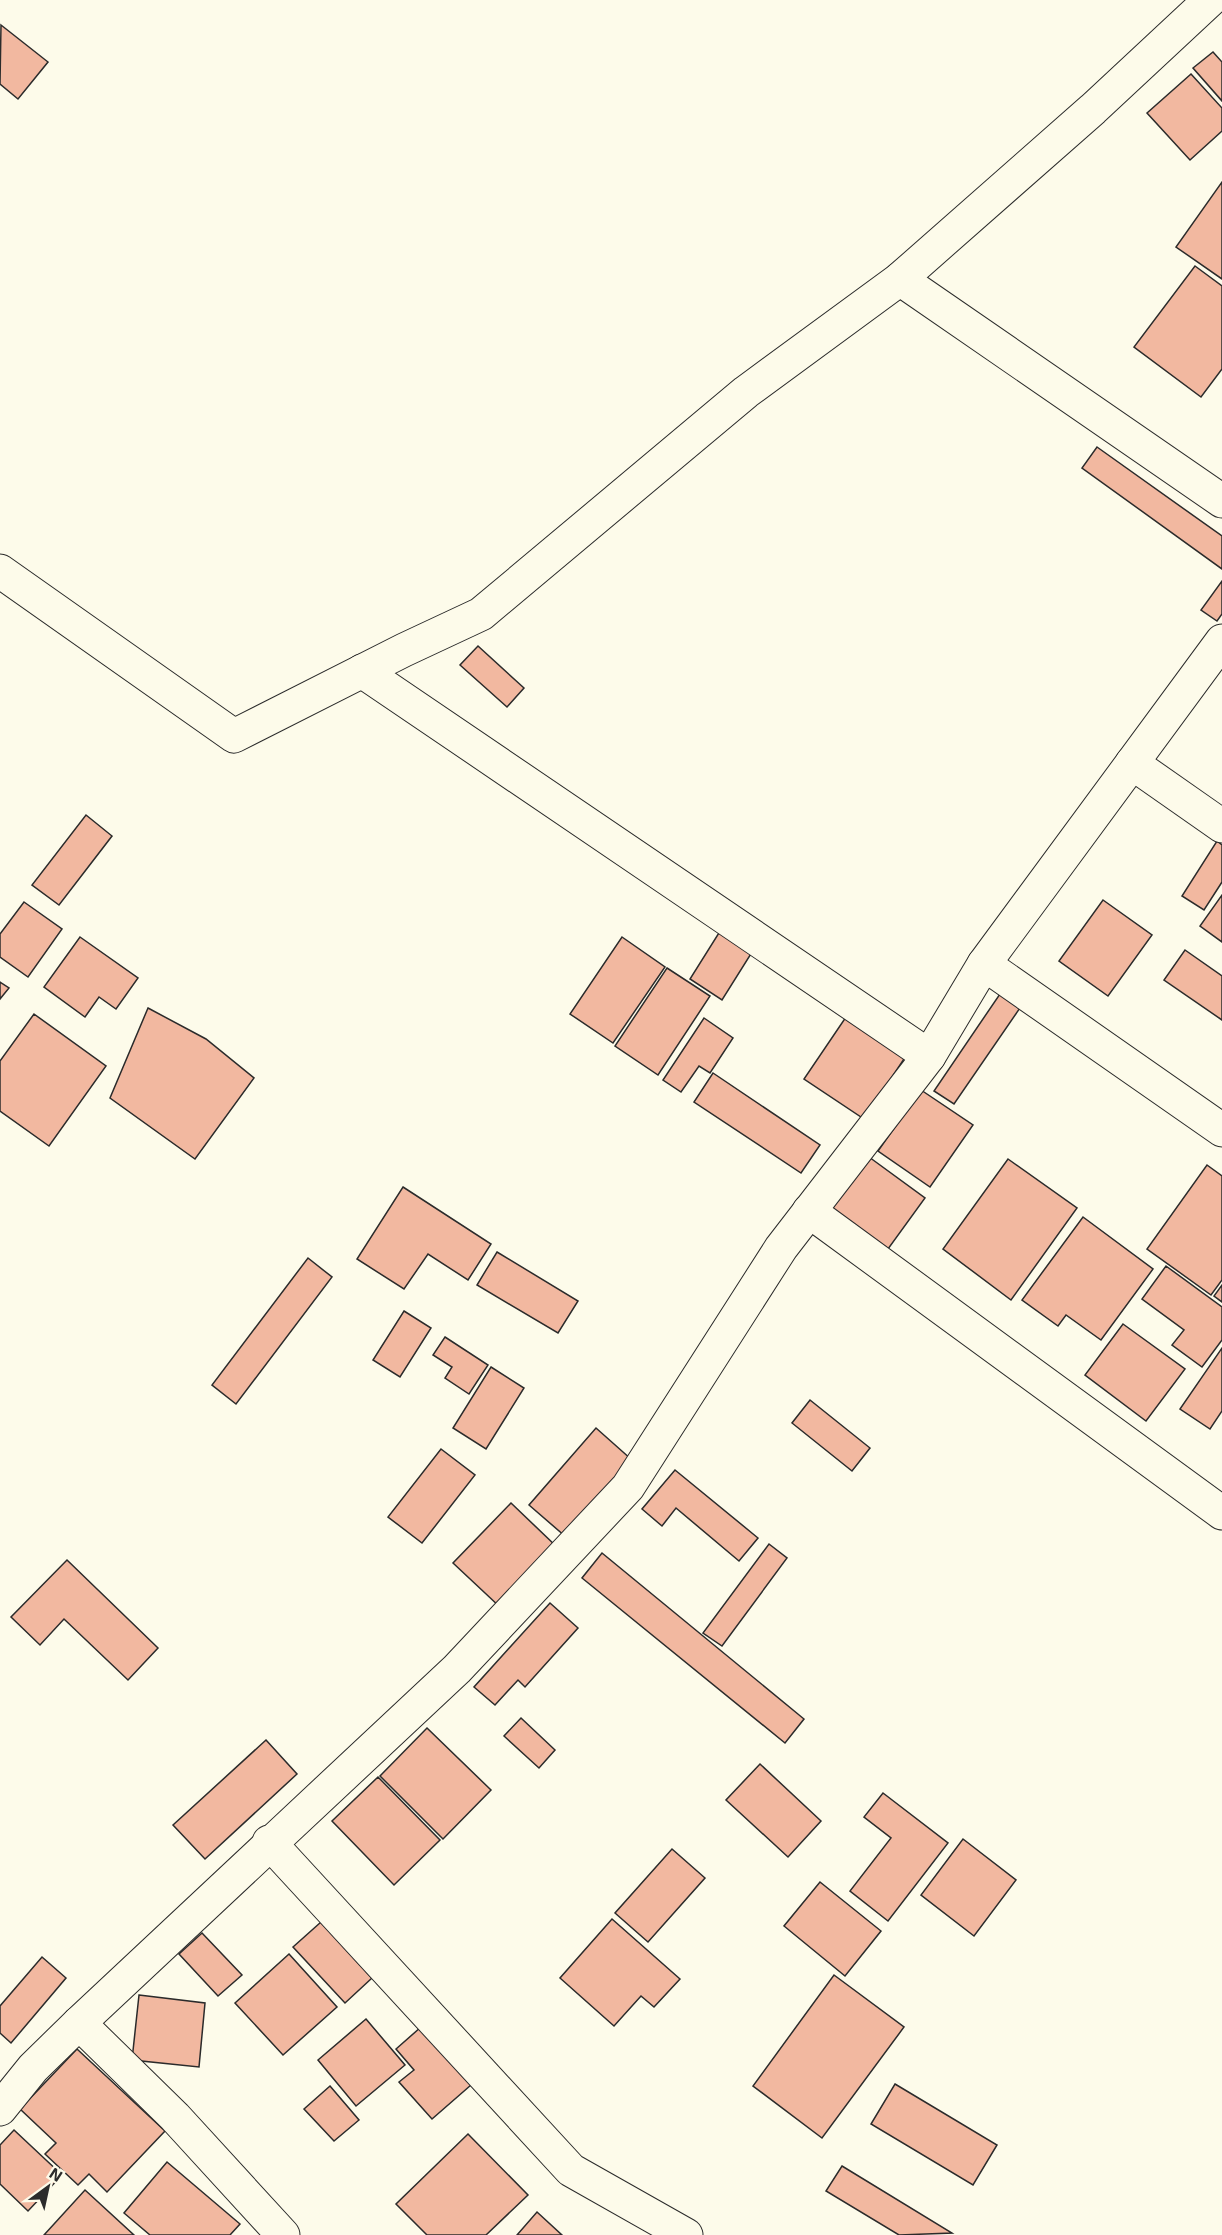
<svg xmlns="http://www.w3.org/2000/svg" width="1222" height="2235" viewBox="0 0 1222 2235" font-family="'Exo 2',sans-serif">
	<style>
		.building { fill: #f2b8a0; stroke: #2b2b2b; stroke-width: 1.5 }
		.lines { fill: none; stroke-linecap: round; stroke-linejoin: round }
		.minor-casing { stroke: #2b2b2b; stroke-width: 35 }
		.minor { stroke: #fdfbea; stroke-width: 33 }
	</style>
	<rect width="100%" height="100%" fill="#fdfbea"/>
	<g class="building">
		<path d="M1 25 48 62 18 99 0 84Z"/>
		<path d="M1213 52 1222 62V101L1193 68Z"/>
		<path d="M1191 74 1222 108V131L1190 160 1147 113Z"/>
		<path d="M1222 182V279L1176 247Z"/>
		<path d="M1195 266 1222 286V369L1201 397 1134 347Z"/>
		<path d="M1097 447 1222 536V569L1082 468Z"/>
		<path d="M1222 581V614L1217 621 1201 610Z"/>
		<path d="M478 646 524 688 507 707 460 665Z"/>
		<path d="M86 815 112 836 59 905 32 885Z"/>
		<path d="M1217 841 1222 845V882L1204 910 1182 896Z"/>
		<path d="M1222 895V942L1200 926Z"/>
		<path d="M1103 900 1152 935 1108 996 1059 961Z"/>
		<path d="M24 902 62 929 28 977 0 957V934Z"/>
		<path d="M722 928 754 949 722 1000 690 979Z"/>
		<path d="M80 937 138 978 116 1009 99 997 85 1017 44 987Z"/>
		<path d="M622 937 665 967 613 1043 570 1014Z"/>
		<path d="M1185 950 1222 976V1020L1164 980Z"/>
		<path d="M667 968 710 996 658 1075 615 1046Z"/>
		<path d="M0 982 9 988 0 999Z"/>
		<path d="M1002 991 1022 1005 954 1104 934 1091Z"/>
		<path d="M148 1008 206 1039 254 1078 195 1159 110 1098Z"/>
		<path d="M34 1014 106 1066 49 1146 0 1111V1061Z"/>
		<path d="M846 1017 906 1056 864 1119 804 1079Z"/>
		<path d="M704 1018 733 1038 710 1073 699 1066 681 1092 663 1080Z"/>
		<path d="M713 1073 820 1145 801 1173 694 1102Z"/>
		<path d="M921 1090 973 1125 930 1187 878 1151Z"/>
		<path d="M869 1157 925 1198 888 1249 832 1208Z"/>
		<path d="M1008 1159 1077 1208 1011 1300 943 1249Z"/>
		<path d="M1207 1165 1222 1176V1280L1211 1295 1147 1249Z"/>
		<path d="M403 1187 491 1244 468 1280 428 1254 404 1289 357 1259Z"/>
		<path d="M1083 1217 1153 1269 1101 1340 1066 1315 1058 1326 1022 1300Z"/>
		<path d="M497 1252 578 1301 558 1333 477 1285Z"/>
		<path d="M308 1258 332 1277 236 1404 212 1385Z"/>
		<path d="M1166 1266 1222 1307V1340L1202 1367 1172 1345 1184 1330 1142 1299Z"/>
		<path d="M1222 1285V1302L1214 1296Z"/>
		<path d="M404 1311 431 1328 400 1377 373 1360Z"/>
		<path d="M1123 1324 1185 1369 1146 1421 1085 1375Z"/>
		<path d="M445 1337 488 1365 469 1394 445 1378 452 1367 433 1355Z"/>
		<path d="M1222 1348V1411L1210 1429 1180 1409Z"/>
		<path d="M491 1367 524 1388 486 1449 453 1428Z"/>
		<path d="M810 1400 870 1448 852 1471 792 1423Z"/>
		<path d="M596 1428 632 1460 566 1537 529 1505Z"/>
		<path d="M441 1449 475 1475 422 1543 388 1517Z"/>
		<path d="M675 1470 758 1538 739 1561 676 1508 662 1526 642 1509Z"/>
		<path d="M511 1503 558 1548 501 1608 453 1563Z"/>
		<path d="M769 1544 787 1558 722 1646 703 1633Z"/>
		<path d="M602 1553 804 1719 785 1743 582 1578Z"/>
		<path d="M67 1560 158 1648 128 1680 64 1619 40 1645 11 1617Z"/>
		<path d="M550 1603 578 1628 525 1687 518 1680 495 1705 474 1687Z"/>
		<path d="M521 1718 555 1750 539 1768 504 1736Z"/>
		<path d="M427 1728 491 1790 443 1839 380 1776Z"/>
		<path d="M266 1740 297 1774 205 1859 173 1825Z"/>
		<path d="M760 1764 821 1821 788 1857 726 1800Z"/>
		<path d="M378 1777 440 1840 394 1885 332 1821Z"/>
		<path d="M883 1793 948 1843 888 1921 850 1891 891 1838 864 1817Z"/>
		<path d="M963 1839 1016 1880 974 1936 921 1895Z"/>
		<path d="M672 1849 705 1878 648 1942 615 1913Z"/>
		<path d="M820 1882 881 1931 845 1976 784 1926Z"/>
		<path d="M612 1919 680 1979 654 2007 641 1996 614 2026 560 1978Z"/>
		<path d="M321 1922 372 1978 345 2003 293 1947Z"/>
		<path d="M202 1933 242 1975 218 1996 179 1954Z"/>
		<path d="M289 1954 337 2007 283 2055 235 2003Z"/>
		<path d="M42 1957 66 1978 11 2043 0 2033V2006Z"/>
		<path d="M834 1975 904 2027 822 2138 753 2086Z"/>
		<path d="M139 1995 205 2003 199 2067 132 2060Z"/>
		<path d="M366 2019 405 2065 356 2106 318 2060Z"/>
		<path d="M421 2027 471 2085 432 2119 399 2082 414 2070 396 2049Z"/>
		<path d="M77 2049 165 2131 107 2192 89 2174 78 2185 45 2154 56 2143 20 2109Z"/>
		<path d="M895 2084 997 2145 973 2185 871 2124Z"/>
		<path d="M330 2086 359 2120 334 2141 304 2109Z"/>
		<path d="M14 2130 62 2175 28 2211 0 2184V2145Z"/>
		<path d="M468 2134 528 2195 486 2235H427L396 2204Z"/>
		<path d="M167 2162 240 2224 230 2235H150L124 2213Z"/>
		<path d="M842 2166 952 2233 899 2235 826 2191Z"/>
		<path d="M85 2190 134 2235H44Z"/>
		<path d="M537 2212 562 2235H517Z"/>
	</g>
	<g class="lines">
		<defs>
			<g id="minor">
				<path d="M900 279 1222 501"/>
				<path d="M0 571 234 736 404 650 481 614 746 392 900 279 1093 109 1210 0"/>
				<path d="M362 671 929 1056"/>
				<path d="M1132 763 1222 826"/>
				<path d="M984 964 1222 1130"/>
				<path d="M809 1211 1222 1513"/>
				<path d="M269 1842 571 2170 686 2235"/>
				<path d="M79 2023 175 2117 283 2235"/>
				<path d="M0 2109 33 2068 79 2023 457 1669 628 1487 781 1248 929 1056 984 964 1222 641"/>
			</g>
		</defs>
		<use href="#minor" class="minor-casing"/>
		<use href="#minor" class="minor"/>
	</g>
	<g transform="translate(48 2187) rotate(33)" stroke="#fdfbea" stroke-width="4.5" paint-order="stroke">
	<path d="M0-4.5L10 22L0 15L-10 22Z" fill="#2b2b2b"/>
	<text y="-9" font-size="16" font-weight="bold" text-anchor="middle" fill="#2b2b2b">N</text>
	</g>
</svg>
